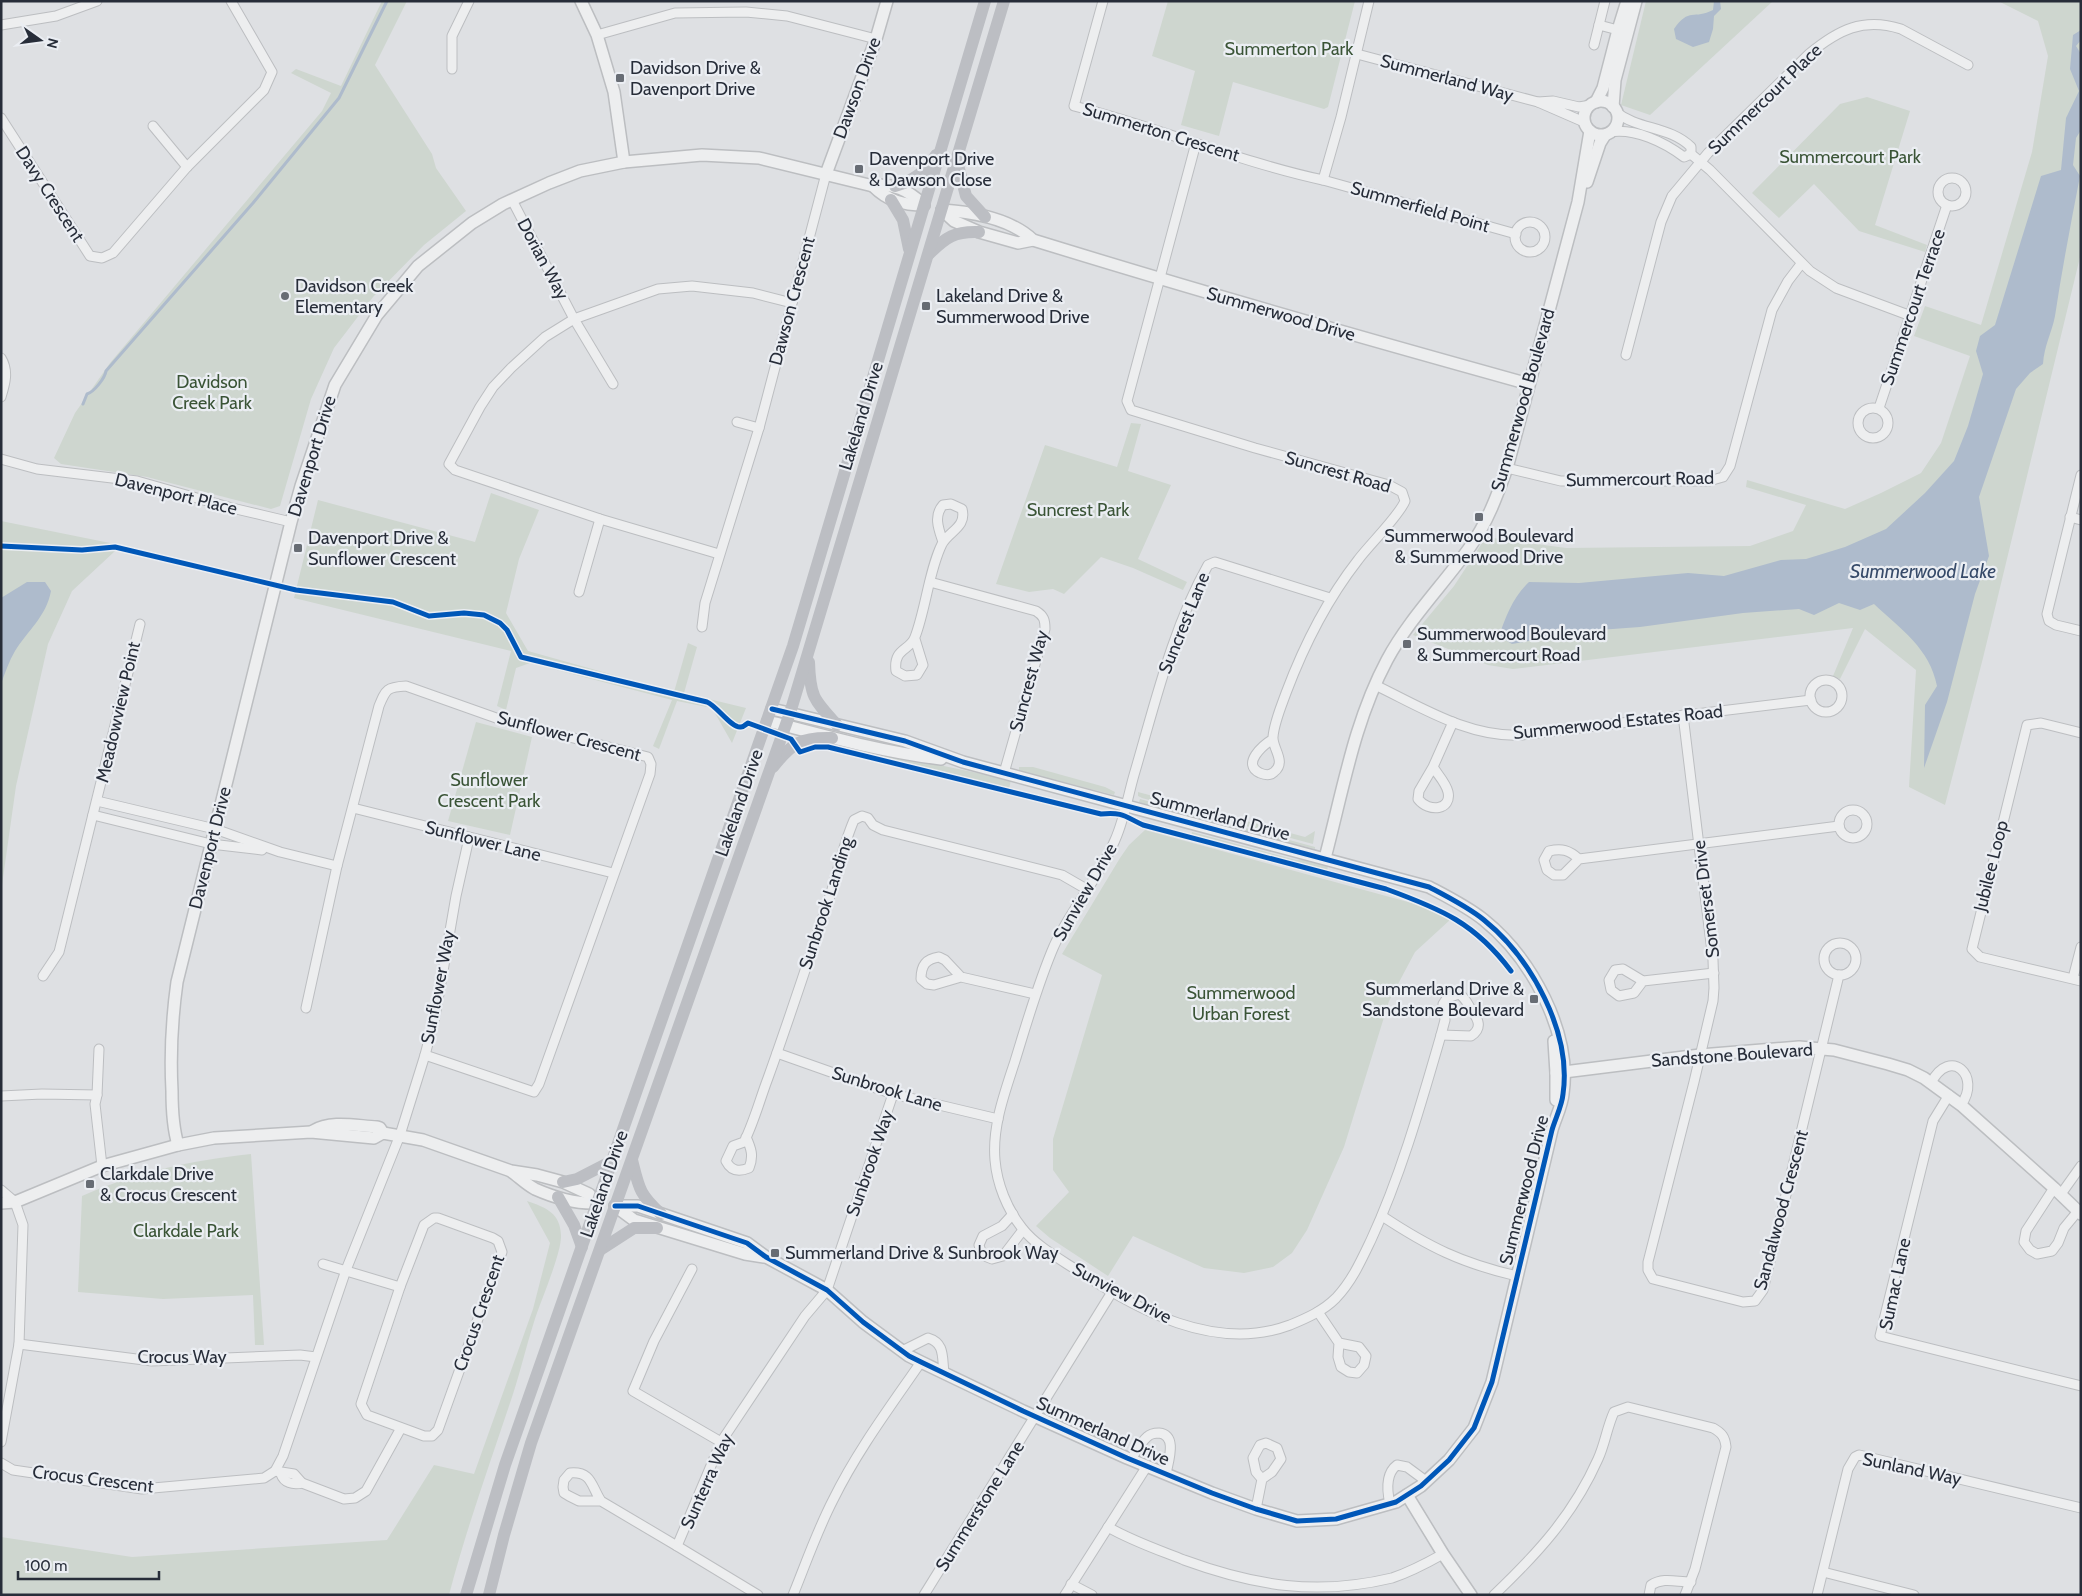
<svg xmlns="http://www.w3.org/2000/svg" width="2082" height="1596" viewBox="0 0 2082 1596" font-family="Cabin,sans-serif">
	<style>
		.green { fill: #ced6cf }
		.water { fill: #aebbcc }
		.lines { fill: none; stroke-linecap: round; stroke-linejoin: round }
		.stream { stroke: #aebbcc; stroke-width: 3 }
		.minor-casing { stroke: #bcbec1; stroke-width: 11 }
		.tertiary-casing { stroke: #bcbec1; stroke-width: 14 }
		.minor { stroke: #edeeef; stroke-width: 9 }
		.tertiary { stroke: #edeeef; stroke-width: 11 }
		.secondary { stroke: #bcbec3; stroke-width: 12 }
		.cycleway-casing { stroke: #ebeef3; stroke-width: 8 }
		.cycleway { stroke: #0057b8; stroke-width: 5 }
		.poi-dot { fill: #676c74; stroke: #ebeef3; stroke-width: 2 }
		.labels { text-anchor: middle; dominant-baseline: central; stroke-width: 4.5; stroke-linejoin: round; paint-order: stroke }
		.park-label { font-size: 18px; fill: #3a5436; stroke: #ebeef3 }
		.poi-label { font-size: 18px; fill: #272d39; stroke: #ebeef3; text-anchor: start }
		.street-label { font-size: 18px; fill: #272d39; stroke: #ebeef3 }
		.water-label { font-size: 19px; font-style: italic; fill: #364a69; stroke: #ebeef3 }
	</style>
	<rect width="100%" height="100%" fill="#dee0e3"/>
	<g class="green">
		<path d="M382 1H407L375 65 432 154 436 168 466 211 424 245 373 297 334 348 311 399 280 506 271 509 147 477 61 464 54 458 75 413 110 363 322 111 331 93 291 73 296 69 341 86Z"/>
		<path d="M1168 1H1355L1328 107 1324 109 1233 82 1219 136 1181 125 1195 71 1152 56Z"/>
		<path d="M1646 1H1773L1650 115 1621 105Z"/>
		<path d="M1998 1H2081V253L1983 658 1945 805 1909 787 1916 670 1865 629 1840 679 1833 676 1853 628 1513 669 1488 665 1413 635 1454 586 1486 537 1566 548 1750 546 1793 531 1806 505 1746 487 1747 480 1845 509 1881 493 1921 473 1941 443 1970 356 1914 336 1925 306 1981 325 2032 152 2048 56 2038 21Z"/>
		<path d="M1867 97 1910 111 1875 225 1927 245 1925 252 1859 231 1814 184 1779 218 1752 193 1840 104Z"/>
		<path d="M1131 423 1141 424 1128 471 1171 485 1138 559 1187 582 1183 590 1133 568 1101 557 1064 594 1053 589 1029 592 996 584 1045 445 1117 467Z"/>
		<path d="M491 493 539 510 519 559 506 613 528 651 674 692 688 643 697 647 684 693 746 708 732 743 712 708 677 701 659 749 653 746 672 700 530 663 516 668 506 710 497 706 511 651 294 598 318 500 475 542Z"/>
		<path d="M1 521 115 544V551L72 591 48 644 16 786 1 892Z"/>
		<path d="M476 722 532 737 510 835 448 821Z"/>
		<path d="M819 740 1011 780 1009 789 824 744 799 749Z"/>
		<path d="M1019 767H1033L1105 787 1115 792 1114 795 1024 772 1019 770Z"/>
		<path d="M1138 792 1305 837 1315 831 1313 844 1142 798 1138 796Z"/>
		<path d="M1140 799 1315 847V849L1145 805 1139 802Z"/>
		<path d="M1145 830 1419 905 1451 919 1415 952 1389 1001 1344 1147 1307 1230 1292 1253 1273 1267 1244 1273 1204 1268 1133 1236 1108 1276 1050 1238 1036 1226 1069 1192 1053 1170V1139L1102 975 1062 954 1120 858 1129 845Z"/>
		<path d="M1192 832 1296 860 1305 859 1328 865 1327 873 1191 836Z"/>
		<path d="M251 1154 264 1345H255L253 1295 163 1299 78 1292 82 1196C139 1171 190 1161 251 1154Z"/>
		<path d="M527 1201C547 1208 560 1213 561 1235 562 1253 540 1302 534 1322 525 1350 519 1378 509 1406 488 1469 466 1530 449 1595H1V1537L132 1557 387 1540 434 1465 474 1474 533 1309 550 1243Z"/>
	</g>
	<g class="water">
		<path d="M1714 1H1720L1721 9 1714 16 1713 29 1709 42 1693 47 1676 39 1674 29C1689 7 1694 20 1713 10Z"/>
		<path d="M2081 30V40L2076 46 2081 54V130L2076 138 2073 165 2080 176C2071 223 2062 269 2055 316 2052 332 2044 346 2043 364L2030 373 2016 389 1979 497 1989 556 1975 594 1947 702 1924 768 1925 705 1937 686C1930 649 1901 629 1874 604L1860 610 1839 603 1814 615 1799 609 1743 613 1640 627 1585 631 1512 644 1499 636C1506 616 1513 597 1529 582L1579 583 1688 573 1724 576 1781 560 1806 559 1845 547 1886 529 1925 493 1954 461 1968 426 1983 374 1976 351 1980 336 1995 325 2041 176 2061 170 2066 118 2079 91 2070 69 2073 35Z"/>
		<path d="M27 582H45L51 591C46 617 28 630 15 651 9 661 5 673 1 684V598Z"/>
	</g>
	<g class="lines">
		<path class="stream" d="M83 404 87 394C94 392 105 378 106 371L253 203 339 98 387 1"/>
		<defs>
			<g id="minor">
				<path d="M1103 1 1074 106C1158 127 1239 162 1323 180L1516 234"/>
				<path d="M1 25 56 16 97 1"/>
				<path d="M1599 25 1618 30"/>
				<path d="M597 35 675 13 746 12 787 16 876 39"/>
				<path d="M1594 45 1605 1"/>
				<path d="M1357 54 1538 102"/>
				<path d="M452 69V36L469 1"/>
				<path d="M1616 112C1638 130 1670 126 1691 147V154L1710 170 1810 271 1836 288 1911 316"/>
				<path d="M1 118 90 256 102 258 113 253 187 167 264 90 272 72 231 1"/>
				<path d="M1584 122 1538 102 1553 101 1579 107 1591 105"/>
				<path d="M153 126 187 167"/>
				<path d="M1610 132C1635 128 1664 142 1684 157L1691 154"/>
				<path d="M1196 143 1127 401 1131 410 1255 448 1389 485 1402 492 1405 501C1399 516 1369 545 1358 560 1326 601 1304 645 1286 693 1281 707 1274 723 1273 737 1272 748 1287 762 1274 772 1270 776 1265 775 1260 773 1241 764 1263 745 1273 739"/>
				<circle cx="1952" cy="192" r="14"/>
				<path d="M1323 180 1341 117 1369 1"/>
				<path d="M512 200 574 319 613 384"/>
				<circle cx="1530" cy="237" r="15"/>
				<path d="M1626 355 1661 222 1672 196 1708 153 1809 54C1838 30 1863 17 1901 29L1968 65"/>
				<path d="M1 358C9 371 5 384 1 397"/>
				<path d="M1879 408 1947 205"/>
				<circle cx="1873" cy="423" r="15"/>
				<path d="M737 422 759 428"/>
				<path d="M1 459 37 469 137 481 232 508 291 522"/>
				<path d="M1507 468 1561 481H1709L1723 477 1730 466 1772 310 1788 281 1801 264"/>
				<path d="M2081 475 2047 614 2049 621 2056 625 2081 631"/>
				<path d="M2070 517 2081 520"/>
				<path d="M719 554 600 519 455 470 449 464 480 407 493 387 511 368 545 337 574 319 658 289 692 286 753 293 792 303"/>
				<path d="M930 582 1036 611C1044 616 1045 620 1045 629L1004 773"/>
				<path d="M579 592 600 519"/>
				<path d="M1330 598 1215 562 1208 565C1172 629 1155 704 1134 775 1128 796 1124 820 1115 840 1099 878 1071 909 1054 946 1038 983 1027 1022 1015 1061 1005 1092 992 1126 995 1160 997 1184 1007 1209 1022 1228 1035 1245 1058 1258 1075 1269 1137 1310 1215 1353 1290 1325 1307 1318 1323 1311 1336 1298 1352 1281 1361 1261 1371 1240 1401 1175 1421 1104 1441 1035"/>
				<path d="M702 627 705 603 759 428 826 174"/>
				<path d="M915 639 923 665 917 675 905 676 896 671C893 648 910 651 915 637 926 608 929 570 942 544 949 531 967 527 962 509L951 504 943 505C933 516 939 530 943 542"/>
				<circle cx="1826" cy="696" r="16"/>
				<path d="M1375 685C1421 707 1469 738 1522 735L1811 700"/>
				<path d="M1683 715 1713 960 1714 988 1713 1001 1694 1082 1648 1262V1270L1653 1279 1743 1302 1755 1301 1763 1290 1839 975"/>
				<path d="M2081 733 2041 723 2027 725 1972 949 1980 957 2081 981"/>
				<path d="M1433 767C1438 775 1446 783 1448 792 1452 810 1429 813 1418 799L1419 791 1433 767 1453 722"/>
				<path d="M97 801 215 829 280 852 337 866"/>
				<path d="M353 808 613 873"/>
				<circle cx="1853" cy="824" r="14"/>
				<path d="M93 815 211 844 262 850"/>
				<path d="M1579 859 1563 875H1554L1547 870 1544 860 1549 851C1562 848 1569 850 1579 859L1839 826"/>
				<circle cx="1840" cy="959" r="16"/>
				<path d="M43 976 59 952 140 624"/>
				<path d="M961 977 945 960 939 957C926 959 921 965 921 979L927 984 934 985 961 977 1035 994"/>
				<path d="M2073 978 2081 947"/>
				<path d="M1643 981 1634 993 1619 996 1611 990 1609 980 1615 970 1623 969 1643 981 1714 973"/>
				<path d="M1459 994C1467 999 1467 1004 1472 1011 1478 1019 1483 1028 1471 1036L1441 1035 1445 1020 1443 1004 1447 998Z"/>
				<path d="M306 1008 337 866 379 706C386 689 387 687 406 686L499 719 648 757 651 764 650 774 539 1084 534 1092 425 1055"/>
				<path d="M99 1049 97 1095 95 1104 102 1166"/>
				<path d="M777 1053 893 1094 998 1119"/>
				<path d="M1931 1083C1950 1046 1982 1076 1961 1105"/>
				<path d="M1949 1095 1933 1121 1880 1336 2081 1386"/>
				<path d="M1 1096 42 1094 97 1095"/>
				<path d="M746 1137C751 1148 754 1156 749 1168 739 1172 731 1171 726 1161L733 1146 744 1142C754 1122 760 1099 768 1078 790 1017 810 955 831 893 838 869 844 843 854 820L862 816 868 818 873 825 883 830 1062 875 1088 890"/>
				<path d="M2054 1188 2026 1231 2024 1242 2030 1250 2037 1254 2052 1251 2058 1243 2064 1228 2078 1211"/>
				<path d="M1 1190 15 1202 23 1225 19 1344 1 1442"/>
				<path d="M2061 1194 2081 1166"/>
				<path d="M1013 1214 1002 1226 983 1236 979 1245 982 1255 992 1259 1003 1256 1023 1230"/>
				<path d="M1382 1216C1429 1247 1461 1263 1517 1276"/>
				<path d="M434 1218H438L493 1238 498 1241 502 1252 438 1430 432 1436H424L367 1415 361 1404 400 1287 424 1225Z"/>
				<path d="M323 1264 400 1287"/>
				<path d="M692 1269 654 1341 633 1391 721 1442"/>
				<path d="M1318 1312 1339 1343 1338 1357 1341 1367 1349 1372 1357 1373 1364 1365 1366 1356 1359 1347 1339 1343"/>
				<path d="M19 1344 152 1361 300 1355 316 1357"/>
				<path d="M902 1351 928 1338C945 1343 942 1357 944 1373"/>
				<path d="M1131 1459C1136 1452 1141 1442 1147 1437 1150 1434 1155 1433 1159 1433 1178 1435 1168 1462 1166 1474"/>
				<path d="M1 1463 13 1470 142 1489 264 1478 275 1471 283 1456 346 1270 400 1135 425 1055 435 1017 456 896 469 838"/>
				<path d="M275 1471 294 1474 302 1483 344 1499 355 1498 366 1491 401 1428"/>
				<path d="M281 1474C284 1483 293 1485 302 1483"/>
				<path d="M601 1501C591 1486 592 1471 570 1473L564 1480 563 1487 564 1493 569 1496 579 1501H601L677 1546"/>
				<path d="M1390 1504C1387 1491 1385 1474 1397 1465L1407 1467 1426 1481"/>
				<path d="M1256 1509 1262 1479 1272 1472 1281 1459 1277 1448 1266 1443 1260 1445 1253 1458 1256 1472 1262 1479"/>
				<path d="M1108 1527C1132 1541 1159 1550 1184 1560 1255 1586 1317 1596 1392 1578 1410 1572 1427 1563 1443 1554"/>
				<path d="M1823 1572 1914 1595"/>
				<path d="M1071 1584 1092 1595"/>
				<path d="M758 1595 677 1546 721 1442 805 1316 827 1290 893 1094"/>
				<path d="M793 1595C806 1563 817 1531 833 1500 857 1451 890 1407 921 1362"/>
				<path d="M924 1595 1112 1292"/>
				<path d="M1065 1595 1147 1466"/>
				<path d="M1494 1595C1538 1553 1573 1515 1598 1459 1605 1444 1607 1427 1614 1412L1628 1407 1713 1428C1722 1433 1725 1437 1726 1447L1695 1569 1685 1595"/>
				<path d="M1649 1595 1651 1585C1664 1577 1676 1582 1691 1582"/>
				<path d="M1817 1595 1848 1469 1855 1457 1859 1455 2081 1508"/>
			</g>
			<g id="tertiary">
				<path d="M581 1 597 35 614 92 624 162"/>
				<circle cx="1601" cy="118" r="17"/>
				<path d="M1596 102 1603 88 1618 30 1627 1"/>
				<path d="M1613 107 1615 80 1636 1"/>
				<path d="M826 174 876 39 887 1"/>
				<path d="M1587 182 1600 143 1605 135"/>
				<path d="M873 186C888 201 903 205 924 205"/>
				<path d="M942 210C972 212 1010 218 1033 240 1198 291 1363 338 1529 384"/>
				<path d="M942 210 954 221 979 232 1018 243 1033 240"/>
				<path d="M768 721C825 736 883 752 941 759"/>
				<path d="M1325 858C1343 790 1354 722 1387 660 1409 619 1443 585 1470 547 1487 523 1497 496 1507 468L1578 202 1590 131"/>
				<path d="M1554 1041 1556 1073V1100"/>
				<path d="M1556 1073 1700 1055 1799 1047 1834 1050 1888 1064 1908 1070 1924 1078 1961 1105 2054 1188 2081 1214"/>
				<path d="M313 1131C331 1120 356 1126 377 1127L380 1128 383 1133"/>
				<path d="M178 1145C173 1128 172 1109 172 1091 170 1054 172 1018 177 982L291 522 301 486 335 385 377 315 418 266 472 223 503 204 549 183 580 171 624 162 702 155 759 158 873 186C894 183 908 190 924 205"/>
				<path d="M512 1172C519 1177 527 1185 535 1189 553 1197 577 1204 597 1203"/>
				<path d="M1 1203 15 1202 102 1166 178 1145 214 1138 311 1132 374 1138 383 1133 423 1140 511 1171 537 1175 563 1182 589 1194 597 1203"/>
				<path d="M615 1206H638L747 1243 766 1257 827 1290 863 1322 909 1356 921 1362 1023 1411 1127 1458 1212 1493 1256 1509 1297 1521 1336 1519 1396 1502 1421 1486 1449 1460 1474 1428 1492 1382 1552 1130C1555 1119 1562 1106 1563 1094 1572 1032 1531 958 1484 920 1468 907 1448 897 1429 887L963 762 905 741 772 709"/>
				<path d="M615 1206 634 1220 745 1254 764 1257"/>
				<path d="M1407 1495 1443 1554 1471 1595"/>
			</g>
		</defs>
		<use href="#minor" class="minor-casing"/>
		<use href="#tertiary" class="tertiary-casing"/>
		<use href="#minor" class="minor"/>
		<use href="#tertiary" class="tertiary"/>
		<g class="secondary">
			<path d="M957 161 966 196 985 217"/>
			<path d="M895 186C913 181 927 171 936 155"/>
			<path d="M891 200 903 220 909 249"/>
			<path d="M929 254C946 237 955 231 979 232"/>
			<path d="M809 662C810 697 814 700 837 725"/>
			<path d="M773 767C792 743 801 737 832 738"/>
			<path d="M632 1160C639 1188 639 1194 661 1214"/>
			<path d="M563 1182 577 1179 612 1161"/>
			<path d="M558 1197 574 1225 582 1247"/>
			<path d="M600 1250 634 1228H657"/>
			<path d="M466 1595 505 1465 793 646 985 1"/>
			<path d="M489 1595 504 1535 531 1443 790 713 1004 1"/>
		</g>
		<defs>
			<g id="cycleway">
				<path d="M1 546 82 550 115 547 296 590 393 602 429 616 464 613 484 615 500 623 507 630 521 657 707 702C717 706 732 729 741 727 744 727 746 724 748 723L791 739 800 752 815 747H828L1101 814C1123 812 1124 816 1143 825L1386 889C1441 909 1475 923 1511 971"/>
				<path d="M615 1206H638L747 1243 766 1257 827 1290 863 1322 909 1356 921 1362 1023 1411 1127 1458 1212 1493 1256 1509 1297 1521 1336 1519 1396 1502 1421 1486 1449 1460 1474 1428 1492 1382 1552 1130C1555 1119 1562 1106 1563 1094 1572 1032 1531 958 1484 920 1468 907 1448 897 1429 887L963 762 905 741 772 709"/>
			</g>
		</defs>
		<use href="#cycleway" class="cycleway-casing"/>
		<use href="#cycleway" class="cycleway"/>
	</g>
	<g class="poi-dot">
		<rect x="615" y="73" width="10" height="10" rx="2.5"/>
		<rect x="854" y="164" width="10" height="10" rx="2.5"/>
		<circle cx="285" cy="296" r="5"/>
		<rect x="921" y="301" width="10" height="10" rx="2.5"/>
		<rect x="1474" y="512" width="10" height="10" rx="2.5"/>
		<rect x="293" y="543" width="10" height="10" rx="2.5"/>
		<rect x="1402" y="639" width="10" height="10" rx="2.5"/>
		<rect x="1529" y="994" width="10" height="10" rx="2.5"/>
		<rect x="85" y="1179" width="10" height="10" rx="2.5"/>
		<rect x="770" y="1248" width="10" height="10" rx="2.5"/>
	</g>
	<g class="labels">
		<g class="park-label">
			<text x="1289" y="49">Summerton Park</text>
			<text x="1850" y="157">Summercourt Park</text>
			<text x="212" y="382">Davidson<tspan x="212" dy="21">Creek Park</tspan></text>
			<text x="1078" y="510">Suncrest Park</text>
			<text x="489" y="780">Sunflower<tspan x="489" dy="21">Crescent Park</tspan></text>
			<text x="1241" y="993">Summerwood<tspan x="1241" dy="21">Urban Forest</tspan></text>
			<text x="186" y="1231">Clarkdale Park</text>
		</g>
		<g class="poi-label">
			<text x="630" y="68">Davidson Drive &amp;<tspan x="630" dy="21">Davenport Drive</tspan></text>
			<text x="869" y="159">Davenport Drive<tspan x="869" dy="21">&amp; Dawson Close</tspan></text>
			<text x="295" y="286">Davidson Creek<tspan x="295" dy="21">Elementary</tspan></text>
			<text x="936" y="296">Lakeland Drive &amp;<tspan x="936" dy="21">Summerwood Drive</tspan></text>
			<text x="1479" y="536" text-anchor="middle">Summerwood Boulevard<tspan x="1479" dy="21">&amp; Summerwood Drive</tspan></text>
			<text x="308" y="538">Davenport Drive &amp;<tspan x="308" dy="21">Sunflower Crescent</tspan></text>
			<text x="1417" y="634">Summerwood Boulevard<tspan x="1417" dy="21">&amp; Summercourt Road</tspan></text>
			<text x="1524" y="989" text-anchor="end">Summerland Drive &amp;<tspan x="1524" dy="21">Sandstone Boulevard</tspan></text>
			<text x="100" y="1174">Clarkdale Drive<tspan x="100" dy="21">&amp; Crocus Crescent</tspan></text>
			<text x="785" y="1253">Summerland Drive &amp; Sunbrook Way</text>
		</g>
		<g class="street-label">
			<text transform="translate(1447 78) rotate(15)">Summerland Way</text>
			<text transform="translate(857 88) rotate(-70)">Dawson Drive</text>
			<text transform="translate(1765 99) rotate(-44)">Summercourt Place</text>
			<text transform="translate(1161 132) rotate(17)">Summerton Crescent</text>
			<text transform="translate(50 194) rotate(57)">Davy Crescent</text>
			<text transform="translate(1420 207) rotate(16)">Summerfield Point</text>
			<text transform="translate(543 259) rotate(62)">Dorian Way</text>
			<text transform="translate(792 301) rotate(-75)">Dawson Crescent</text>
			<text transform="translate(1913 307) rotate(-71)">Summercourt Terrace</text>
			<text transform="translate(1281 314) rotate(16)">Summerwood Drive</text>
			<text transform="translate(1523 400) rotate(-74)">Summerwood Boulevard</text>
			<text transform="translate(861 416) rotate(-73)">Lakeland Drive</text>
			<text transform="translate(312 456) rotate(-73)">Davenport Drive</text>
			<text transform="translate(1338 472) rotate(16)">Suncrest Road</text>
			<text transform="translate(1640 479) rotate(-1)">Summercourt Road</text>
			<text transform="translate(176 494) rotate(14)">Davenport Place</text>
			<text transform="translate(1184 623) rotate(-68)">Suncrest Lane</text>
			<text transform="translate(1029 681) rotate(-75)">Suncrest Way</text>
			<text transform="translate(118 712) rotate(-77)">Meadowview Point</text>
			<text transform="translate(1618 722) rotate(-6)">Summerwood Estates Road</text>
			<text transform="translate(569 736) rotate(15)">Sunflower Crescent</text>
			<text transform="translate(739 803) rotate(-71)">Lakeland Drive</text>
			<text transform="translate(1220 816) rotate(15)">Summerland Drive</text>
			<text transform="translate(483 841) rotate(14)">Sunflower Lane</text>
			<text transform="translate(210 848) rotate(-76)">Davenport Drive</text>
			<text transform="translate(1991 866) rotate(-76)">Jubilee Loop</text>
			<text transform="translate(1085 892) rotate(-60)">Sunview Drive</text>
			<text transform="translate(1706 899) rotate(-97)">Somerset Drive</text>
			<text transform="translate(826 903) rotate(-72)">Sunbrook Landing</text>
			<text transform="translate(438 987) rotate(-79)">Sunflower Way</text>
			<text transform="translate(1732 1055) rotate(-4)">Sandstone Boulevard</text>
			<text transform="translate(887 1089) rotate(17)">Sunbrook Lane</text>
			<text transform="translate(870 1163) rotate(-71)">Sunbrook Way</text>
			<text transform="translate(604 1184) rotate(-71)">Lakeland Drive</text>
			<text transform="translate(1524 1190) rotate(-76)">Summerwood Drive</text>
			<text transform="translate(1781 1210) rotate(-75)">Sandalwood Crescent</text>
			<text transform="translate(1895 1284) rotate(-78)">Sumac Lane</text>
			<text transform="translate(1122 1293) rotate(28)">Sunview Drive</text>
			<text transform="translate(479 1313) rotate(-71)">Crocus Crescent</text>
			<text x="182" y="1357">Crocus Way</text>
			<text transform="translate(1103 1431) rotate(24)">Summerland Drive</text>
			<text transform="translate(1912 1469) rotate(12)">Sunland Way</text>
			<text transform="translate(93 1479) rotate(7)">Crocus Crescent</text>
			<text transform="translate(707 1481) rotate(-66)">Sunterra Way</text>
			<text transform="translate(980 1506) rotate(-58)">Summerstone Lane</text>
		</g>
		<g class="water-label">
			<text x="1923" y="571">Summerwood Lake</text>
		</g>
	</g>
	<rect width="2082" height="1596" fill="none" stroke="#272d39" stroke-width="5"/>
	<g transform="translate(40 40) rotate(104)" stroke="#ebeef3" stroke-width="4" paint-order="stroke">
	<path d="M0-4L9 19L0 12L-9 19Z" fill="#272d39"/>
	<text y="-8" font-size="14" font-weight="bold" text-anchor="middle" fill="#272d39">N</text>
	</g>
	<path d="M18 1571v8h141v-8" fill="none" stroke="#272d39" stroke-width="2.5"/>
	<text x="25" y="1571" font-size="15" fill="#272d39" stroke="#ebeef3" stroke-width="4" paint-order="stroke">100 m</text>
</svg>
